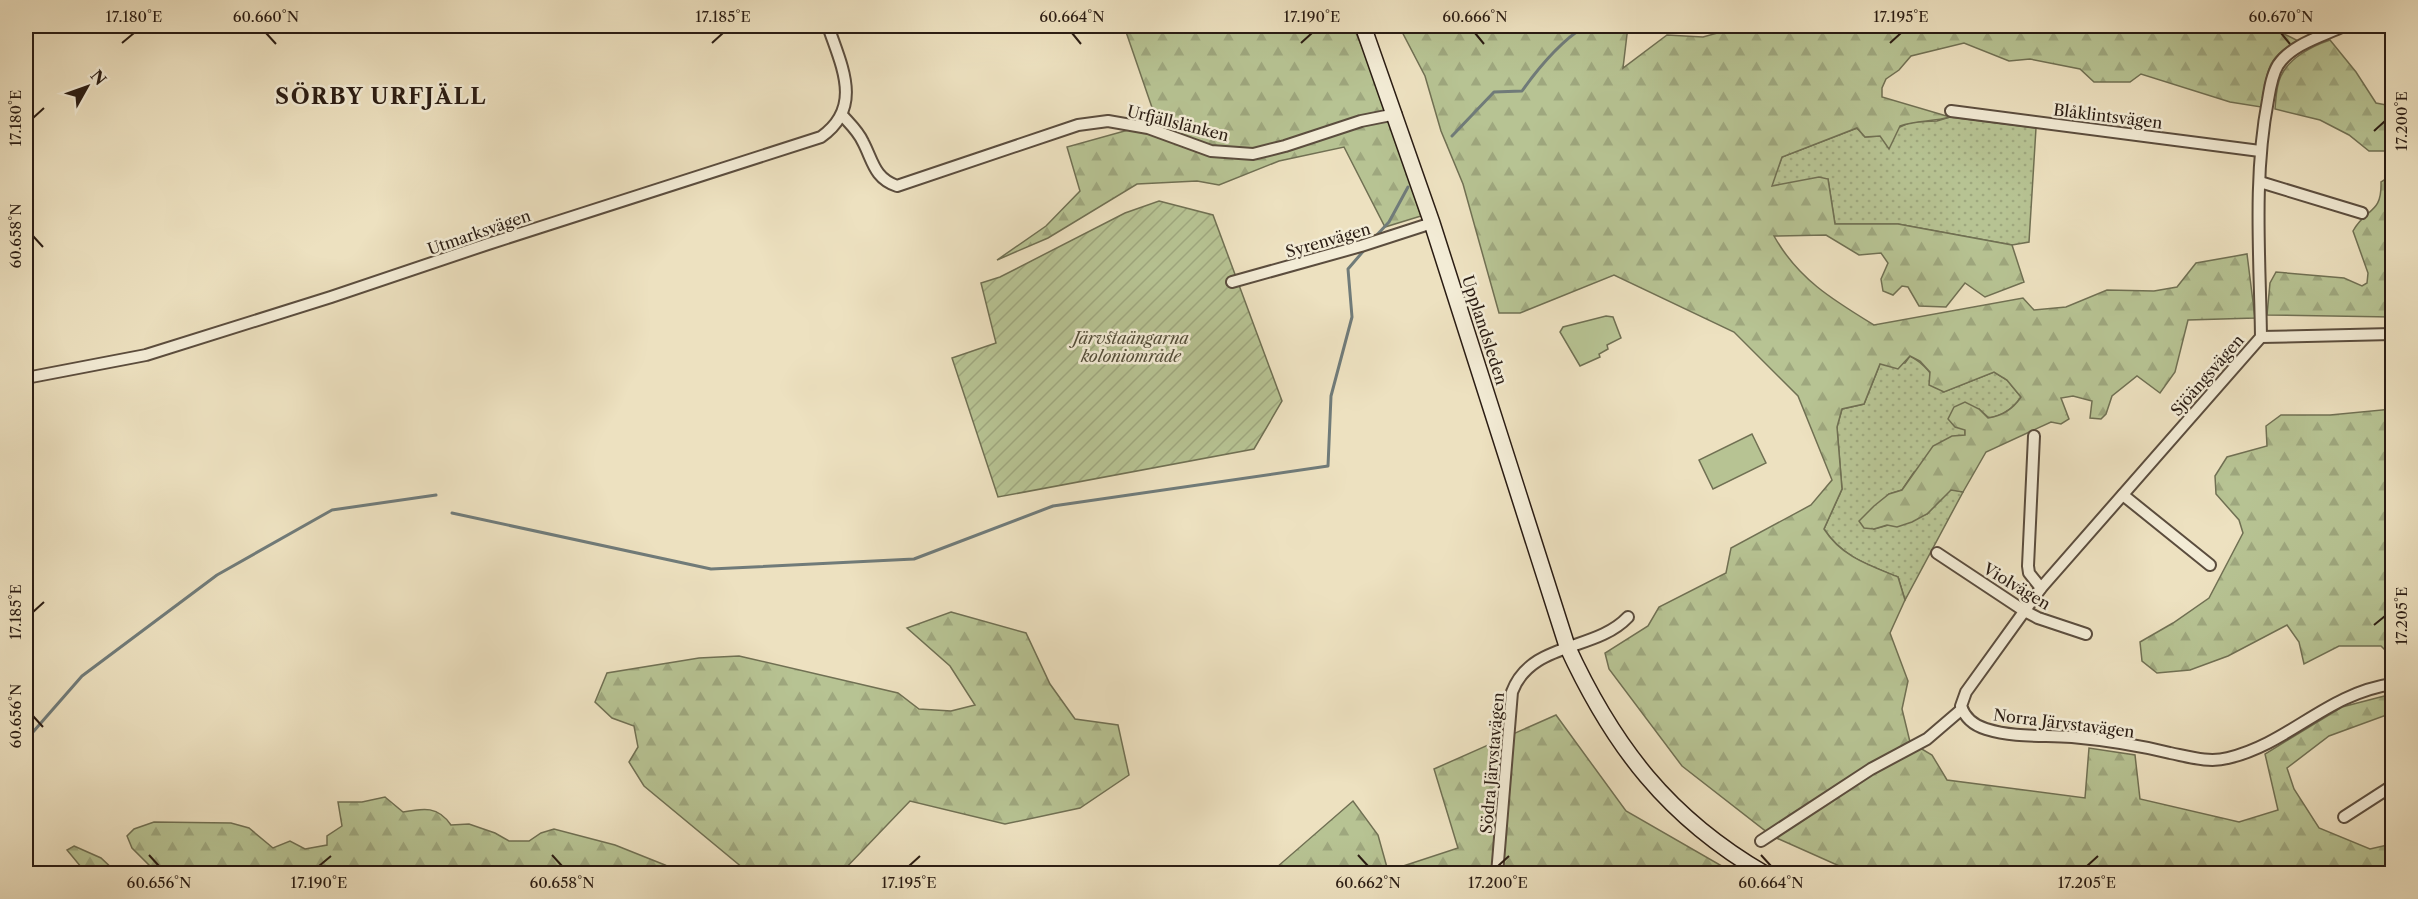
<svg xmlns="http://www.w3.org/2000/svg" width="2418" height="899" viewBox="0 0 2418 899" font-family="'Libre Caslon Text',serif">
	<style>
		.grass { fill: url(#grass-dots); stroke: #707053; stroke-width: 1.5 }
		.forest { fill: url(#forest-firs); stroke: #707053; stroke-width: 1.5 }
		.park { fill: #b7c393; stroke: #707053; stroke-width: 1.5 }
		.garden { fill: url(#garden-furrows); stroke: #707053; stroke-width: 1.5 }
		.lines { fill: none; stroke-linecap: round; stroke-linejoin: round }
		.stream { stroke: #707b79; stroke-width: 3 }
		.street-casing { stroke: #5b4d3e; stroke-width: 14 }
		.secondary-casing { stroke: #2a1c13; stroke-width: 18 }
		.street { stroke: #f3ecd6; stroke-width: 10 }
		.secondary { stroke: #f3ecd6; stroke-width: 15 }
		.ticks { fill: none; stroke: #2a1c13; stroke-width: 2 }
		.labels { text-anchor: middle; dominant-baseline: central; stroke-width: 5; stroke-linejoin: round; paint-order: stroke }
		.street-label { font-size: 16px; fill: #2a1c13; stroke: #f3ecd6 }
		.park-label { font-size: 16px; font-style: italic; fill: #544e39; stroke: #f3ecd6 }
		.district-label { font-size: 22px; font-weight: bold; letter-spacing: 1.5px; fill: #2a1c13; stroke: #f3ecd6 }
		.neatline { fill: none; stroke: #2a1c13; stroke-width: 2 }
		.ticks-label { font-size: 15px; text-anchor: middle; fill: #2a1c13 }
	</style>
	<defs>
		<pattern id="grass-dots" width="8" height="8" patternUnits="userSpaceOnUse" patternTransform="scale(1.5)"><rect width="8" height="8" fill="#b7c393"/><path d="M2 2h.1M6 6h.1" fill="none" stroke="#9ea77e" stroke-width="1.8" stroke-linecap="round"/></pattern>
		<pattern id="forest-firs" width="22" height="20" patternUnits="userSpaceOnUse" patternTransform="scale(1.5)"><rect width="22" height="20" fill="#b7c393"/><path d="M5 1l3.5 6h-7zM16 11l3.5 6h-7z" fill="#9ea77e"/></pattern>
		<pattern id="garden-furrows" width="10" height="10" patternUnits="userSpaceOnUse" patternTransform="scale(1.5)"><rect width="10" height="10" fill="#b7c393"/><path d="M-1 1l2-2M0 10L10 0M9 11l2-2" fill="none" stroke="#9ea77e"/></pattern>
	</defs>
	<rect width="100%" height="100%" fill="#ede1c0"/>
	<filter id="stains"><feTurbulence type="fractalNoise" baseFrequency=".00333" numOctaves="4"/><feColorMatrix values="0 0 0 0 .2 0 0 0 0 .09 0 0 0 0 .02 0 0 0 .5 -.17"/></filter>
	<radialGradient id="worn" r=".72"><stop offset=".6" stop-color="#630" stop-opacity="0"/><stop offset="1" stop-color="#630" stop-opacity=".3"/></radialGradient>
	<g class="grass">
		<path d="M1950 117 2036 128 2029 242 2012 245 1898 224H1835L1828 179 1771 186 1782 157 1857 128 1865 137 1880 136 1911 122 1937 121Z"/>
		<path d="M1910 356C1926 364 1934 378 1943 392L1994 372 2007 380 2021 397C2013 409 2002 416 1989 418L1979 409 1965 430V435L1914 472 1902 490 1889 494 1874 529 1927 514 1951 489 1963 492 1905 600 1898 577C1868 565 1842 557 1824 529L1842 489 1837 427 1842 409 1864 404 1880 364 1905 363Z"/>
	</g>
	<g class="forest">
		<path d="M1124 26H1353L1379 87 1421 216 1385 227 1344 147 1279 161 1219 185 1197 181 1137 184 1048 238 997 260 1046 226 1080 191 1067 147 1157 122Z"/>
		<path d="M1399 26H1628L1623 68 1667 35 1703 37 1732 29V26H2215L2219 32C2254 20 2266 24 2298 41 2265 57 2267 74 2261 107L2230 102 2141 74 2130 82H2094L2080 69 2030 59 2009 61 1964 43 1911 56 1899 70 1886 79 1882 88V97L1950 117C1933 122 1916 120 1900 126L1889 149 1880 136 1865 137 1857 128 1782 157 1772 186 1819 177 1828 179 1835 224H1898L2012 245 2024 282 1985 297 1965 283 1946 307 1919 306 1908 287 1902 286 1893 295 1883 291 1881 279 1888 263 1881 253 1859 255 1826 235 1774 236C1798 279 1833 300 1874 325L2023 298 2034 310 2066 307 2107 290 2154 291 2177 287 2196 263 2247 254 2255 318 2188 320 2175 372 2160 393 2137 376 2112 396 2106 414 2101 419 2090 418 2092 401 2073 396 2061 398 2069 419 2061 424 2051 422 1986 452 1963 492 1951 490 1927 514 1912 522 1897 527 1887 525 1874 529 1864 528 1859 521 1874 506 1889 494 1902 490 1933 446 1952 436 1965 435V430L1955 427 1948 419 1954 407 1965 402 1979 409 1988 418C2002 416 2013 409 2021 397L2007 380 1994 372 1944 392 1929 385 1930 372 1920 361 1910 356 1898 369 1880 364 1864 404 1842 409 1837 427 1842 489 1824 529C1842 557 1869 565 1898 577L1905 600 1890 633 1908 681 1902 709 1910 742 1932 755 1947 780 2085 798 2089 748 2135 755 2140 799 2239 822 2278 810 2265 754 2342 707 2392 694V713L2329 736 2287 768 2294 789 2319 828 2370 849 2392 844V873H1855L1772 836 1682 766 1609 669 1605 653 1648 626 1659 607 1726 573 1731 548 1811 505 1832 480 1798 396 1734 332 1614 275 1520 313H1499L1463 184 1441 131 1425 76Z"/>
		<path d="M2330 40 2356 72 2376 103 2392 106V155L2390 151H2369L2349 135 2320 120 2275 109C2276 98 2276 86 2281 76 2289 58 2312 46 2330 40Z"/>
		<path d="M2392 175V317L2267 315 2270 283 2276 272 2344 278 2362 286 2367 283 2368 273 2353 231C2366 207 2382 215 2381 182Z"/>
		<path d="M2392 409V657L2381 646H2339L2304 664 2299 642 2287 625 2228 656 2190 670 2157 673 2142 661 2140 642 2173 623 2209 598 2243 533 2239 520 2216 494 2215 476 2227 457 2267 446 2266 426 2281 415H2330Z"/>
		<path d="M951 612 1026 633 1050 684 1075 719 1118 725 1129 775 1080 808 1005 824 910 801 841 873H749L644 786 629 762 638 747 634 726 612 718 595 702 607 673 699 658 739 656 898 693 919 709 951 711 975 705 950 666 907 628Z"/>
		<path d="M1556 715 1626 811 1734 873 1269 874 1353 801 1378 835 1388 871 1458 848 1434 769Z"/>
		<path d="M385 797 403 812C424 808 438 806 451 825L469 824 495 833 509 841H529L541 833 554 829 615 845 665 865 680 873H157L132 848 127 836 134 829 154 822 231 823 249 828 273 848 290 841 305 849 327 845V836L342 826 338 802H362Z"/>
		<path d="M74 846 101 858 117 873H86L67 850Z"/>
	</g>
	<g class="park">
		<path d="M1606 316 1613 317 1621 338 1607 345 1608 349 1599 354 1600 357 1580 366 1560 332 1563 327Z"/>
		<path d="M1752 434 1766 463 1713 489 1699 460Z"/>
	</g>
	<path class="garden" d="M1159 201 1213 215 1282 401 1254 449 998 497 952 358 996 343 981 283 1000 277 1125 213Z"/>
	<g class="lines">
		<g class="stream">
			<path d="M1452 136 1494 92 1522 91C1539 67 1560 42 1585 26"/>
			<path d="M1374 238 1389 222 1408 187"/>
			<path d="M452 513 711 569 914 559 1053 506 1328 466 1331 396 1352 317 1348 269 1366 248"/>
			<path d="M26 740 82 676 217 575 332 510 436 495"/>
		</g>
		<defs>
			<g id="street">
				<path d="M2344 26C2323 36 2292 44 2278 65 2272 75 2270 88 2268 100 2253 177 2260 259 2261 337L2041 588 1966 692 1961 706C1965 718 1973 725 1986 729 2015 738 2042 735 2072 737 2105 740 2138 745 2170 753 2190 757 2209 763 2228 758 2290 743 2326 694 2392 684"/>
				<path d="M1951 111 2260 151"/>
				<path d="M842 115C850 124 858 131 863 142 873 161 874 178 897 186L1078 125 1108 121 1148 128 1211 151 1253 154 1285 146 1361 121 1396 114"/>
				<path d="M2260 182 2362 213"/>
				<path d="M1232 282 1361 246 1432 223"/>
				<path d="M2261 337 2392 334"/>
				<path d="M26 378 146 355 331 297 488 244 821 137C864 107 841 65 828 26"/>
				<path d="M2034 436 2028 566 2029 573 2041 588"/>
				<path d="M2123 495 2210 565"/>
				<path d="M1937 553 2023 610 2038 618 2086 634"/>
				<path d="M2344 817 2392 786"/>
				<path d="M1761 841 1871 769 1927 739 1962 709"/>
				<path d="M1497 874 1512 692C1531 641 1595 652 1628 617"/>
			</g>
			<path id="secondary" d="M1363 26 1432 223 1567 646C1613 746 1668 818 1765 874"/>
		</defs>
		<use href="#street" class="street-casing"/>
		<use href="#secondary" class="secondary-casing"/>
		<use href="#street" class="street"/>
		<use href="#secondary" class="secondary"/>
	</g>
	<path class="ticks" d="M266 33 276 44M1072 33 1081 44M1475 33 1484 44M2281 33 2290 44M122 43 134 33M712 43 723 33M1301 43 1312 33M1890 43 1901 33M33 118 44 108M2374 131 2385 121M33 236 43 247M33 612 44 602M2374 625 2385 616M33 716 43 727M149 855 159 866M552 855 562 866M1358 855 1368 866M1761 855 1771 866M319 866 331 856M909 866 920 856M1498 866 1509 856M2087 866 2098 856"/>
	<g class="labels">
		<g class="street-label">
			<text transform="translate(2108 116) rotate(7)">Blåklintsvägen</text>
			<text transform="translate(1178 123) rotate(14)">Urfjällslänken</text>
			<text transform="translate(479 232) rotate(-19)">Utmarksvägen</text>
			<text transform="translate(1328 240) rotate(-16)">Syrenvägen</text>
			<text transform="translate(1485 330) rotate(72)">Upplandsleden</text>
			<text transform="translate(2207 375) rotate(-49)">Sjöängsvägen</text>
			<text transform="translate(2017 586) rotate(31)">Violvägen</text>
			<text transform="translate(2064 723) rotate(7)">Norra Järvstavägen</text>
			<text transform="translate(1492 763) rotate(-85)">Södra Järvstavägen</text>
		</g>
		<g class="park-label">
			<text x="1131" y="338">Järvstaängarna<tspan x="1131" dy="18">koloniområde</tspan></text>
		</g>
		<g class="district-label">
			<text x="381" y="96">SÖRBY URFJÄLL</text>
		</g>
	</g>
	<rect width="2418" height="899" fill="none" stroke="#ede1c0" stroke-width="66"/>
	<g transform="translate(87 87) rotate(50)" stroke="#f3ecd6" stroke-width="4.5" paint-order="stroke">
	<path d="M0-4.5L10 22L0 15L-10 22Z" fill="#2a1c13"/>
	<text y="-9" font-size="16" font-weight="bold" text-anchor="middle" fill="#2a1c13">N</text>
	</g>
	<rect x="33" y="33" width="2352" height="833" class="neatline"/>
	<g class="ticks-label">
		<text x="134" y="22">17.180°E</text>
		<text x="266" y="22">60.660°N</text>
		<text x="723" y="22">17.185°E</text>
		<text x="1072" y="22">60.664°N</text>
		<text x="1312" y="22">17.190°E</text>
		<text x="1475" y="22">60.666°N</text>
		<text x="1901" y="22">17.195°E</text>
		<text x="2281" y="22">60.670°N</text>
		<text transform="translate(16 118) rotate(-90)" y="5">17.180°E</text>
		<text transform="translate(2402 121) rotate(-90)" y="5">17.200°E</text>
		<text transform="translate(16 236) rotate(-90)" y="5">60.658°N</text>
		<text transform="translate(16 612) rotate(-90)" y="5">17.185°E</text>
		<text transform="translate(2402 616) rotate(-90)" y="5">17.205°E</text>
		<text transform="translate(16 716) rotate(-90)" y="5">60.656°N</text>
		<text x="159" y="888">60.656°N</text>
		<text x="319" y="888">17.190°E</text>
		<text x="562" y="888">60.658°N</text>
		<text x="909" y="888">17.195°E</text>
		<text x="1368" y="888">60.662°N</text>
		<text x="1498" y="888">17.200°E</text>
		<text x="1771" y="888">60.664°N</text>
		<text x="2087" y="888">17.205°E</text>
	</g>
	<rect width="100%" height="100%" filter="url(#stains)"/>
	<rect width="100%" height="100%" fill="url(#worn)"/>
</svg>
